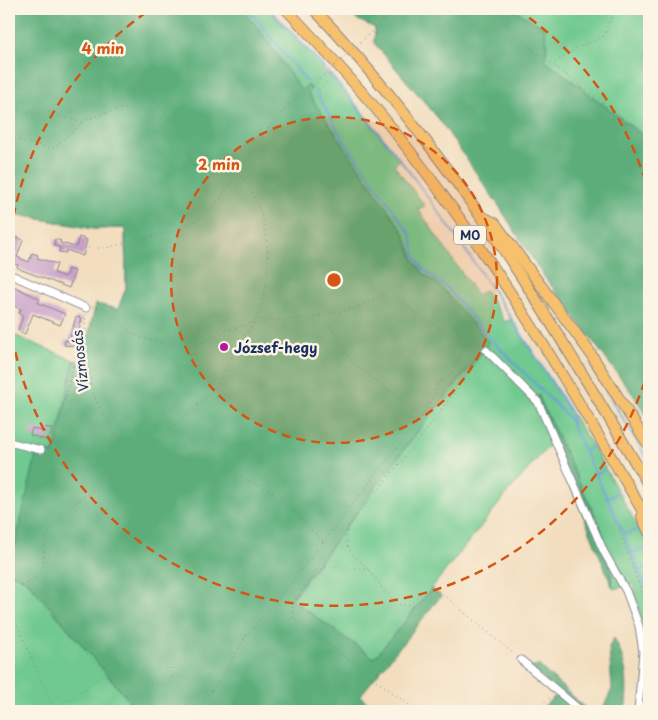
<svg xmlns="http://www.w3.org/2000/svg" width="658" height="720" viewBox="0 0 658 720" font-family="'Playpen Sans',sans-serif">
	<style>
		.green { fill: #70c98f; stroke: #467c76; fill-rule: evenodd }
		.forest { fill: #5cad7a; stroke: #3c6e6c }
		.lines { fill: none; stroke-linecap: round; stroke-linejoin: round }
		.stream { stroke: #6a9dd5; stroke-width: 2 }
		.building { fill: #c89fc9 }
		.minor-casing { stroke: #86868e; stroke-width: 9 }
		.highway-casing { stroke: #86868e; stroke-width: 12 }
		.path { stroke: #86868e; stroke-width: 1; stroke-dasharray: 1 4; stroke-linecap: butt }
		.minor { stroke: #fff; stroke-width: 7 }
		.highway { stroke: #f7c06c; stroke-width: 10 }
		.path-bridge { stroke: #86868e; stroke-width: 1; stroke-dasharray: 1 4; stroke-linecap: butt }
		.ring { fill: none; stroke: #d45514; stroke-width: 2.5; stroke-dasharray: 9 6 }
		.poi-dot { fill: #b5179e; stroke: #fcf5e5; stroke-width: 2 }
		.labels { text-anchor: middle; dominant-baseline: central; stroke-width: 5; stroke-linejoin: round; paint-order: stroke }
		.shield { fill: #fcf5e5; stroke: #5e6a86; stroke-width: 1 }
		.shield-label { font-size: 12px; font-weight: bold; fill: #1b2f5e }
		.poi-label { font-size: 14px; font-weight: bold; fill: #1b2f5e; stroke: #fcf5e5; text-anchor: start }
		.street-label { font-size: 14px; fill: #1b2f5e; stroke: #fcf5e5 }
		.centre { fill: #d45514; stroke: #fcf5e5; stroke-width: 2.5 }
		.ring-label { font-size: 15px; text-anchor: middle; font-weight: bold; fill: #d45514; stroke: #fcf5e5; stroke-width: 5; stroke-linejoin: round; paint-order: stroke }
	</style>
	<rect width="100%" height="100%" fill="#fcf5e5"/>
	<filter id="ink" filterUnits="userSpaceOnUse"><feTurbulence type="fractalNoise" baseFrequency=".02" numOctaves="2"/><feDisplacementMap in="SourceGraphic" scale="10" xChannelSelector="R" yChannelSelector="G"/><feConvolveMatrix kernelMatrix="1 2 1 2 8 2 1 2 1" color-interpolation-filters="sRGB"/></filter>
	<filter id="wash" filterUnits="userSpaceOnUse"><feTurbulence type="fractalNoise" baseFrequency=".0096" numOctaves="4" result="noise"/><feDisplacementMap in="SourceGraphic" scale="20" xChannelSelector="R" yChannelSelector="G"/><feGaussianBlur stdDeviation="1.12" result="paint"/><feColorMatrix in="noise" values="0 0 0 0 0 0 0 0 0 0 0 0 0 0 0 0 0 1.4 0 .05"/><feComposite in="paint" operator="in"/></filter>
	<g filter="url(#wash)">
		<rect width="100%" height="100%" fill="#f2debf"/>
		<g class="green">
			<path d="M9 9H268L321 64 323 71 334 79 400 160 394 165 425 206 418 209 477 295 485 290 505 322 511 319 594 448 649 547V711H643L648 648 633 584 613 589 609 555 600 526 540 400 553 441 509 491 375 659 291 600 423 424 190 711H9V333L81 363 96 304 118 309 126 288 125 228 94 229 9 213ZM62 419 112 489 37 451 54 454Z"/>
			<path d="M512 9H649V140L545 60 547 43 544 27Z"/>
		</g>
		<g class="forest">
			<path d="M9 9H242L262 33 301 90 308 85 312 89 308 93 404 233 414 260 423 273 440 286 490 343 428 418 291 599 374 658 432 589 441 596 360 696 377 711H138L28 582 9 571 37 451 54 453 74 361 81 363 96 304 118 309 126 288 125 228 94 229 9 213Z"/>
			<path d="M345 9H512L544 27 547 43 545 60 649 140V421L634 396 540 271 499 206 438 118 374 43 375 28 356 19Z"/>
			<path d="M538 395 600 526 609 555 612 586 553 441Z"/>
			<path d="M614 638C627 662 629 685 625 711H602L612 689 609 647Z"/>
			<path d="M538 665 589 711H538L559 693 531 668Z"/>
		</g>
		<g class="lines">
			<g class="stream">
				<path d="M248 9 307 82"/>
				<path d="M269 9C388 128 482 269 571 413L572 424"/>
				<path d="M315 90 341 136 411 235 415 256 423 269 448 289 487 335 568 417 616 517 649 595"/>
				<path d="M591 365 649 462"/>
				<path d="M584 451 592 447"/>
				<path d="M596 474 605 469"/>
				<path d="M607 498 618 492"/>
				<path d="M625 534 639 529"/>
				<path d="M632 553 648 547"/>
				<path d="M640 570 649 566"/>
			</g>
		</g>
		<g id="blocks">
			<g class="building">
				<path d="M17 237 23 240 17 257 29 262 32 253 38 255 37 258 57 264 54 273 65 277 68 269 75 271 69 288 22 270 17 267 18 265 9 262V251Z"/>
				<path d="M79 237 87 240 83 256 66 250V253L59 252 60 248 54 245 55 239 61 241 60 243 76 247Z"/>
				<path d="M9 284 40 299 38 303 65 314 60 325 33 314 25 334 18 331 23 316 19 314 21 309 9 304Z"/>
				<path d="M76 317 82 318 75 346 64 345 65 340 69 341Z"/>
				<path d="M46 427 52 429 49 441 30 435 32 428 45 432Z"/>
			</g>
		</g>
	</g>
	<g filter="url(#ink)">
		<use href="#blocks" fill-opacity="0" stroke="#86868e" stroke-width="1"/>
		<g class="lines">
			<defs>
				<g id="minor">
					<path d="M9 274 86 308"/>
					<path d="M486 350 538 402 604 552 626 591 639 626 643 652 638 711"/>
					<path d="M9 442 41 450"/>
					<path d="M521 660 581 711"/>
					<path d="M648 711 649 690"/>
				</g>
				<g id="highway">
					<path d="M286 9C317 42 348 75 377 110 482 237 567 380 649 522"/>
					<path d="M314 9C449 151 551 318 649 486"/>
					<path d="M483 217 495 223 589 351 649 446"/>
					<path d="M642 517 649 532"/>
				</g>
			</defs>
			<use href="#minor" class="minor-casing"/>
			<use href="#highway" class="highway-casing"/>
			<g class="path">
				<path d="M479 9 494 15 530 47 649 138"/>
				<path d="M375 29 392 9"/>
				<path d="M555 63 576 48 603 37 615 9"/>
				<path d="M319 90 329 80"/>
				<path d="M288 104 290 97 299 95"/>
				<path d="M9 107 32 114 50 112 82 123"/>
				<path d="M644 135 635 146 649 156"/>
				<path d="M9 138 53 149 85 120 118 109H130L150 98"/>
				<path d="M88 248H105L171 232 201 218 220 199 270 126 288 106 312 86"/>
				<path d="M92 306 106 308 132 333 142 338 187 348 195 347 225 331 254 322"/>
				<path d="M86 314C82 370 92 420 139 455"/>
				<path d="M320 316 356 308 390 292 408 305 416 316 432 321 442 332 469 337 480 343 479 346 463 351C456 365 451 377 437 384L435 394 421 417"/>
				<path d="M9 370 16 351"/>
				<path d="M59 449 55 440 85 316"/>
				<path d="M47 450C53 450 60 448 66 449 90 456 110 465 136 456 149 451 163 435 174 425 187 415 200 404 211 392 223 378 229 362 237 346 242 336 252 328 256 318 275 275 272 209 238 174L195 150 129 68 65 9"/>
				<path d="M139 455 167 459 203 452 215 456 246 480 273 492 323 541"/>
				<path d="M619 530 643 596 649 639"/>
				<path d="M368 569C354 554 341 549 348 527L428 428 481 356"/>
				<path d="M9 577 31 594 101 669 136 711"/>
				<path d="M21 585C58 574 35 551 51 529 59 517 72 506 84 496 93 488 109 480 115 468 119 458 115 444 115 433"/>
				<path d="M9 607 55 711"/>
				<path d="M58 711 62 704 104 675"/>
				<path d="M197 711 229 666 245 637 287 588 421 417C399 397 372 380 351 360 339 348 336 328 320 316L275 321 257 319"/>
				<path d="M417 711 293 618 292 605 313 573 326 566 369 570 384 591 400 605H409L427 590 440 592 515 655"/>
				<path d="M533 711 552 696"/>
			</g>
			<use href="#minor" class="minor"/>
			<use href="#highway" class="highway"/>
			<path class="path-bridge" d="M312 86 375 29"/>
		</g>
	</g>
	<circle cx="334" cy="280" r="163" fill="#d45514" fill-opacity=".12"/>
	<g class="ring">
		<circle cx="334" cy="280" r="163"/>
		<path d="M649 367A327 327 0 0 1 9 314M9 246A327 327 0 0 1 151 9M517 9A327 327 0 0 1 649 193"/>
	</g>
	<circle class="poi-dot" cx="224" cy="347" r="5"/>
	<g class="labels">
		<rect class="shield" x="454" y="225.5" width="32" height="19" rx="4"/>
		<g class="shield-label">
			<text x="470" y="235">M0</text>
		</g>
		<g class="poi-label">
			<text x="234" y="347">József-hegy</text>
		</g>
		<g class="street-label">
			<text transform="translate(80 361) rotate(-96)">Vízmosás</text>
		</g>
	</g>
	<circle cx="334" cy="280" r="8" class="centre"/>
	<g class="ring-label">
		<text x="103" y="54">4 min</text>
		<text x="219" y="170">2 min</text>
	</g>
	<rect width="658" height="720" fill="none" stroke="#fcf5e5" stroke-width="30"/>
</svg>
